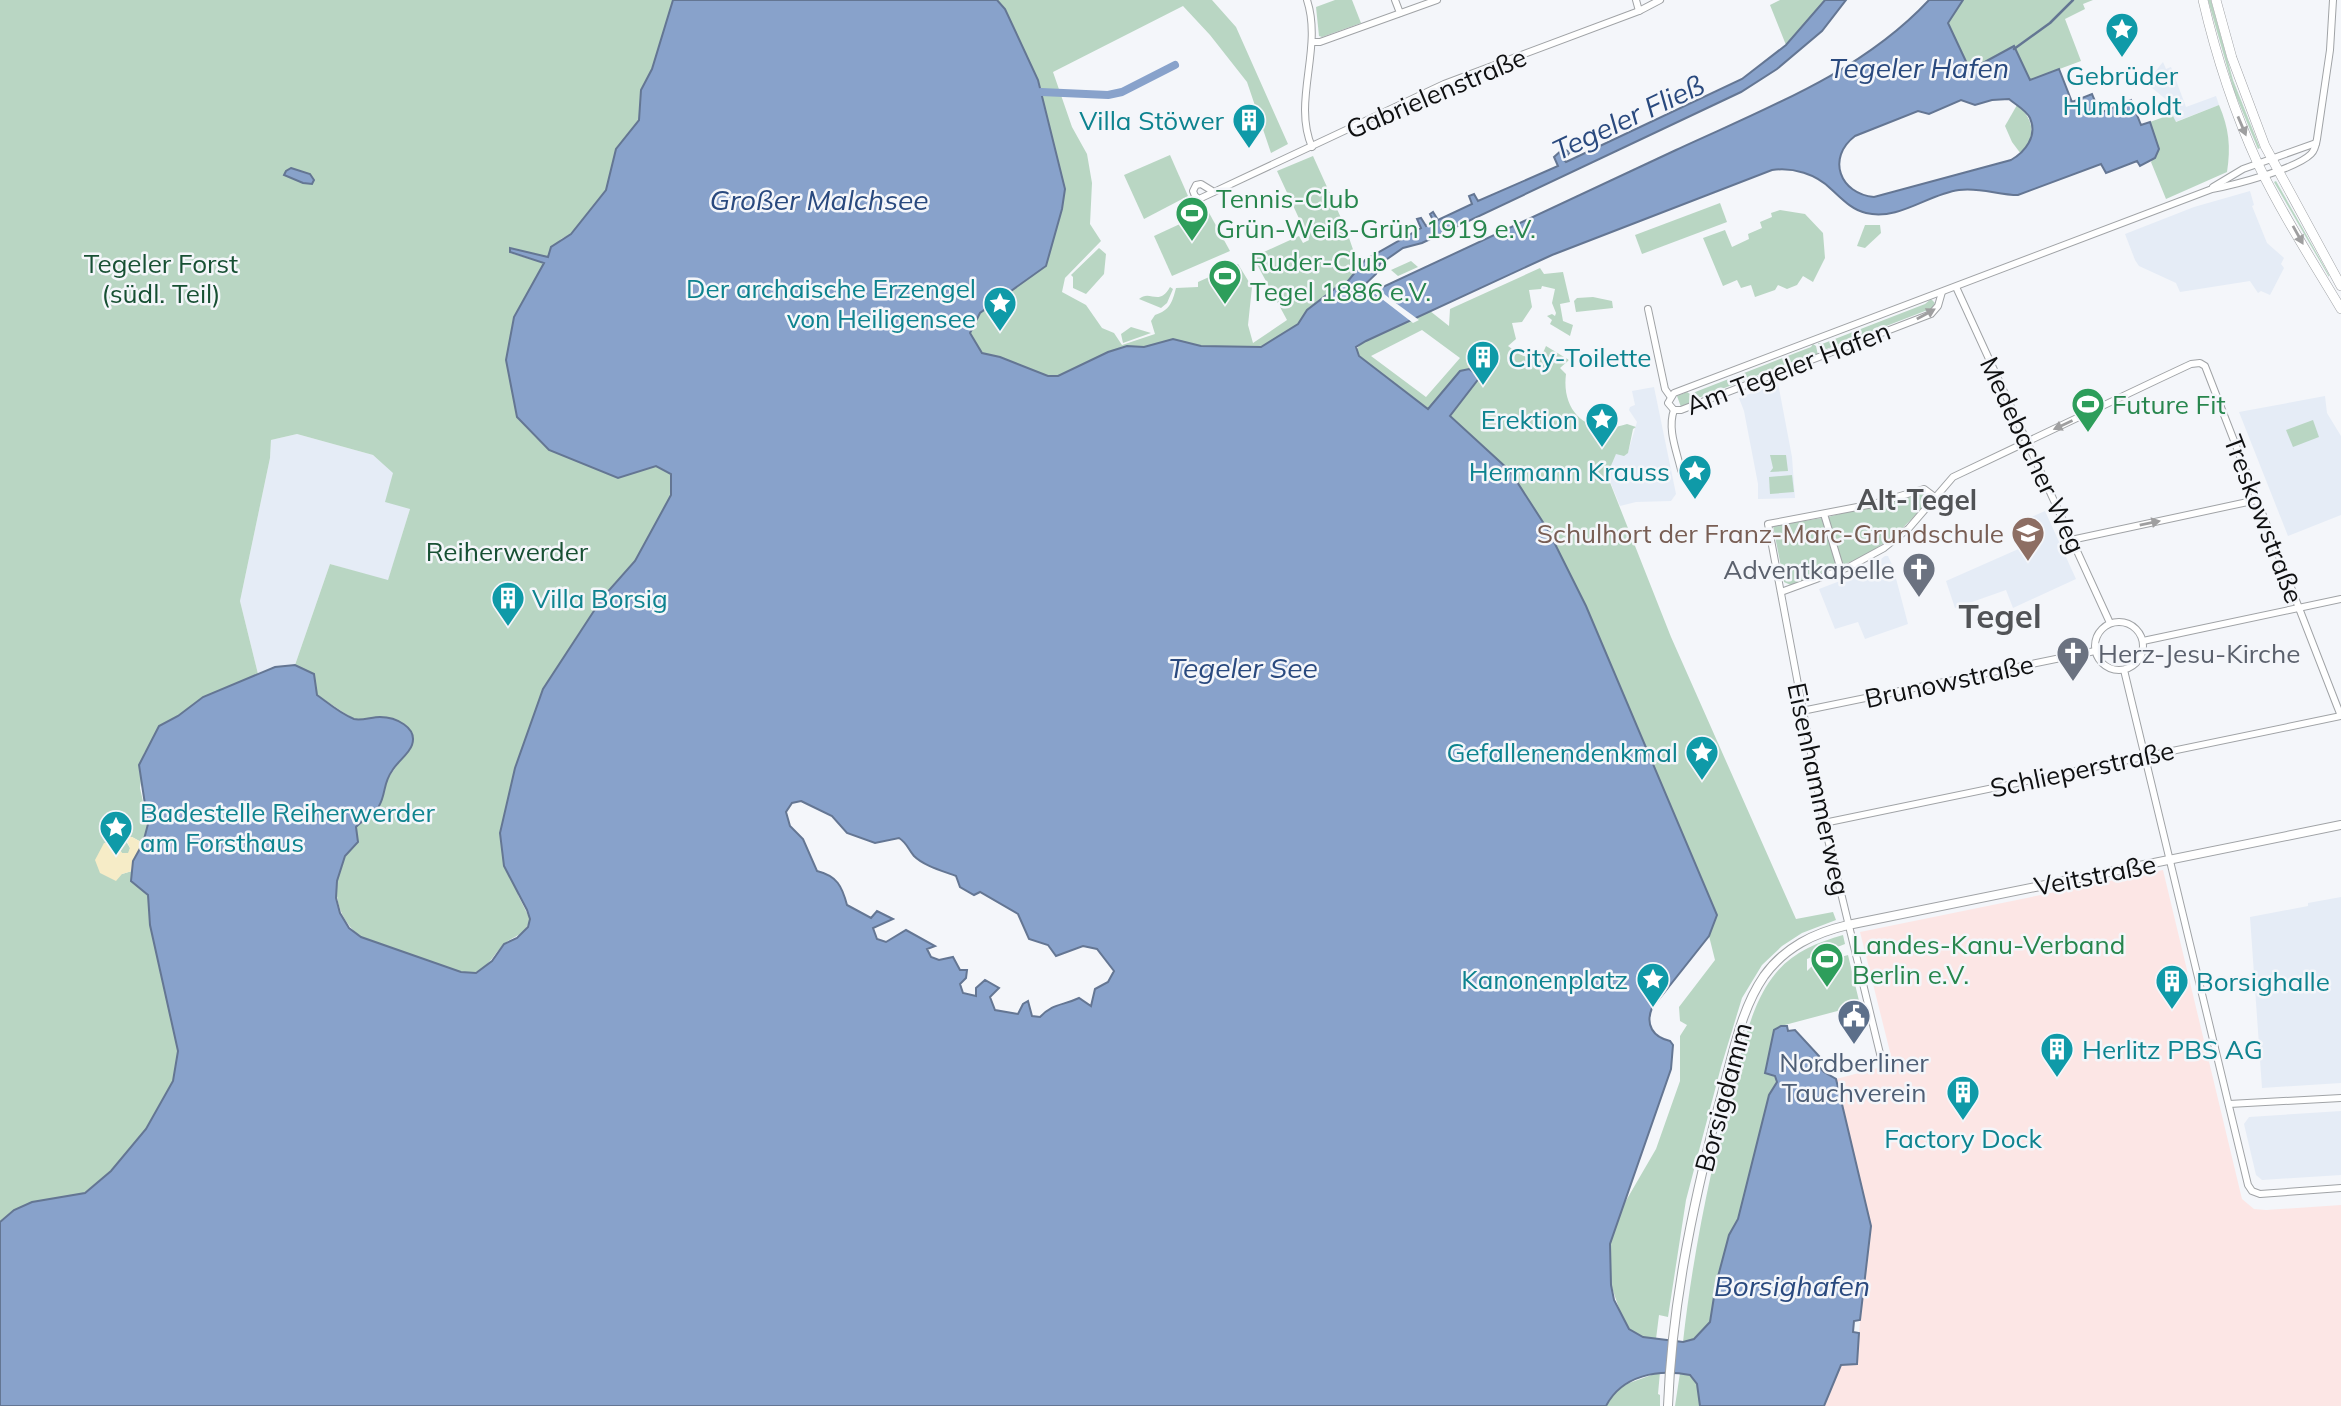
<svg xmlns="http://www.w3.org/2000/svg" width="2341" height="1406" viewBox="0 0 2341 1406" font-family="Mulish,sans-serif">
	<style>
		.built { fill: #e5ecf6 }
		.industrial { fill: #fce6e5 }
		.green { fill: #b9d6c3; fill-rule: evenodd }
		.sand { fill: #f6ecc7 }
		.water { fill: #88a2cb; stroke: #647693; stroke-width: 2; fill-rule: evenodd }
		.pier { fill: #f4f6fa }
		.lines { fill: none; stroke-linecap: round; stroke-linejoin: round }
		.stream { stroke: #647693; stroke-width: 2.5 }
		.canal { stroke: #88a2cb; stroke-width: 8 }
		.minor-casing { stroke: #a0a3a6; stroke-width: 8 }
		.tertiary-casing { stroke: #a0a3a6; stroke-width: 10 }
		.secondary-casing { stroke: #a0a3a6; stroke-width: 10 }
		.minor { stroke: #fff; stroke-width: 6 }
		.tertiary { stroke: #fff; stroke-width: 8 }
		.secondary { stroke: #fff; stroke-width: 9 }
		.oneway { fill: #9f9fa0 }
		.labels { text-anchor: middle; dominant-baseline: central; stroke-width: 5; stroke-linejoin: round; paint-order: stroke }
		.culture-label { font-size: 26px; fill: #0d838f; stroke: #f4f6fa; text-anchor: end }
		.street-label { font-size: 26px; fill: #0f1011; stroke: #f4f6fa }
		.leisure-label { font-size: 26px; fill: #27864d; stroke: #f4f6fa; text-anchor: start }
		.park-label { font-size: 26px; fill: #175033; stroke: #f4f6fa }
		.education-label { font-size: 26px; fill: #785e54; stroke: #f4f6fa; text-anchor: end }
		.worship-label { font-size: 26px; fill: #5b616d; stroke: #f4f6fa; text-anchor: end }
		.service-label { font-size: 26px; fill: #4e5e75; stroke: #f4f6fa }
		.water-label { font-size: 28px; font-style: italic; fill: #29497e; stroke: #f4f6fa }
		.neighbourhood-label { font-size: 28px; font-weight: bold; fill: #515356; stroke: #f4f6fa }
		.district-label { font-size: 33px; font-weight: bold; fill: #515356; stroke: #f4f6fa }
	</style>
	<rect width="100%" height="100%" fill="#f4f6fa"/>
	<g class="built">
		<path d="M2163 62 2166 69 2171 67 2186 107 2216 96 2219 105 2175 122 2172 114 2179 110 2146 83Z"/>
		<path d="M2250 191 2254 205 2252 206 2267 243 2284 258 2281 264 2284 268 2270 295 2261 291 2258 293 2250 281 2180 292 2176 283 2139 266 2135 260 2125 234 2194 207Z"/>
		<path d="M1778 383 1792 457 1795 498 1758 499V484L1744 411 1739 398Z"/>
		<path d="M1654 387 1676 494 1671 501 1636 502 1620 506 1607 474 1616 453 1628 452 1637 422 1629 410 1630 407 1635 405 1632 391Z"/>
		<path d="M2325 396 2327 413 2341 436V515L2288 536 2239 412Z"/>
		<path d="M297 434 373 455 394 473 410 509 388 581 330 564 295 665 275 667 258 674 240 601 270 458 271 440Z"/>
		<path d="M2045 511 2076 579 2013 608 2006 590 1955 608 1946 581 2023 547 2014 525Z"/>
		<path d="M1885 556H1888L1893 567 1908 624 1865 639 1858 622 1835 629 1819 589 1866 571Z"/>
		<path d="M2341 897V1083L2262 1088 2250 917 2308 906V903Z"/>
		<path d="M2341 1111V1175L2262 1180 2256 1175 2244 1124 2249 1117Z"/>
	</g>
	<path class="industrial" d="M2163 870 2242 1199 2254 1209 2266 1210 2341 1205V1406H1824L1841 1365 1857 1363 1860 1320 1871 1227 1836 1079 1893 1064 1860 932Z"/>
	<g class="green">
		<path d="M0 0H673L652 69 641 90 639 120 616 149 606 190 571 234 561 239 548 257 510 248V253L544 263 514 317 506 360 549 450 618 478 657 466 671 474V495L635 561 603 597 575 639 518 895 530 919C525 937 513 935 502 946 494 955 489 965 478 971 473 974 467 972 461 972L361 937C330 915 328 868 357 842L356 827 378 808 384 784 413 743 405 724 382 717 355 720 317 695 314 674 295 665 330 564 388 580 410 509 385 502 393 473 373 455 297 434 271 440 270 458 240 601 258 674 203 697 178 716 159 726 150 747 144 753 140 788 148 824 143 843 132 837 126 841 130 848 129 853H122L109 843H104L122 874 132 871 131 881 148 895 150 925 178 1051 173 1081 146 1129 111 1171 84 1193 32 1202 0 1222Z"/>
		<path d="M997 0H1212L1236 27 1288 144 1271 153 1247 82 1210 35 1183 6 1053 72 1072 127 1087 154 1092 183 1090 224 1101 241 1065 278 1062 292 1086 305 1102 328 1114 333 1122 345 1155 334 1151 321 1155 315C1170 310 1172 303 1176 288L1198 287V282L1238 264 1252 287 1248 325 1253 343 1287 320 1253 257 1299 236 1303 243 1309 240 1277 171 1313 156 1346 229 1359 267 1345 286 1337 287 1307 310 1298 324 1261 348 1201 346 1173 339 1144 347 1127 346 1108 352 1058 376H1048L1000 357 982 353 969 333 980 313 1046 266 1062 209 1065 189 1038 80 1005 9Z"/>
		<path d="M1335 0H1352L1361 23 1322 37 1319 36 1316 7Z"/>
		<path d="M1780 0H1825L1786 45 1770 5Z"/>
		<path d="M1963 0H2093L2083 4 2085 9 2065 19 2081 61 2030 80 2025 72 1970 70 1948 23Z"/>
		<path d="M2208 0H2211L2233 80 2260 148 2258 149 2234 91Z"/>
		<path d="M2017 105C2034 118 2037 138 2021 154L2012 142 2005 126Z"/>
		<path d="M2219 105C2229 128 2231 147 2227 172L2166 199 2151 162 2159 149 2150 122 2172 114 2176 122Z"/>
		<path d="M1170 155 1188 196 1144 219 1124 175Z"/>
		<path d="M2276 181 2329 275V277L2274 182Z"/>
		<path d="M1720 203 1727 222 1642 254 1635 235Z"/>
		<path d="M1780 210 1805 214 1823 233 1825 258 1813 282 1803 276 1797 285 1787 289 1778 285 1775 290 1755 297 1751 285 1741 288 1737 280 1723 286 1703 238 1725 230 1732 247 1749 239 1748 234 1762 228 1760 222 1772 217 1771 213Z"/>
		<path d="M1208 211 1230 251 1172 276 1154 236Z"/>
		<path d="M1865 225H1880L1881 233 1865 248 1857 246Z"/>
		<path d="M1099 248 1106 254 1104 274 1086 294 1073 288V277L1071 275Z"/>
		<path d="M1411 261 1418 267 1398 276 1391 270Z"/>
		<path d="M1540 268 1544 274 1563 272 1570 302 1560 304 1563 321 1573 325 1570 336 1550 324 1552 320 1547 316 1552 314 1555 316 1556 313 1552 303 1555 289 1542 286 1541 289 1529 290 1532 307 1522 322 1512 323 1516 339 1508 346 1519 354 1539 362 1546 346 1569 360 1560 368 1566 374C1561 413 1589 437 1627 424L1636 427 1633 429 1628 453 1624 456 1616 454 1607 475 1671 637 1796 919 1833 912 1836 920 1802 933 1782 946 1762 965 1742 998 1721 1067 1686 1200 1668 1317 1659 1315 1656 1339 1643 1337 1629 1329 1623 1320 1611 1285 1610 1244 1620 1211 1656 1149 1680 1081V1036L1687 1025 1680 1021 1679 1007 1715 960 1709 936 1717 914 1586 606 1548 530 1510 471 1450 416 1479 376 1460 371 1429 409 1359 356 1356 351 1360 344 1430 311 1449 326 1450 309ZM1422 330 1460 358 1426 397 1371 356Z"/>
		<path d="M1170 287 1173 289 1167 303 1161 308 1139 299C1150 289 1159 307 1170 287Z"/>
		<path d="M1593 297 1612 301 1613 308 1576 312 1574 301 1577 298Z"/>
		<path d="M1931 299 1935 303 1929 312 1925 311 1863 335 1857 340 1853 339 1824 350 1822 353 1818 343 1822 344 1925 304Z"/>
		<path d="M1131 327 1151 333 1123 343 1121 334Z"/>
		<path d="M1813 344 1816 346 1818 355 1813 354 1693 400 1691 403 1681 407 1677 396 1687 392 1690 394 1811 347Z"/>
		<path d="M2313 420 2319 437 2293 447 2286 430Z"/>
		<path d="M1770 455H1786L1788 471 1770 472 1773 468Z"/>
		<path d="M1792 475 1794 492 1770 494 1769 477Z"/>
		<path d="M1923 492 1928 501C1902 531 1882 549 1845 564L1842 563 1828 517Z"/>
		<path d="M1822 518 1836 562 1834 570 1793 586 1784 582 1773 526Z"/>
		<path d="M1843 935 1845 944 1807 959V971L1813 965 1848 955 1860 1005 1781 1026 1775 1030 1765 1073 1775 1076 1777 1082 1769 1095 1738 1219 1729 1235 1716 1284 1710 1322 1694 1339 1683 1342C1693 1252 1712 1161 1736 1072 1745 1040 1752 1005 1772 978 1789 954 1815 943 1843 935Z"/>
		<path d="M1660 1372 1658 1394 1660 1395V1406H1606L1618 1387Z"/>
		<path d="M1680 1373 1690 1375 1697 1384 1700 1406H1675Z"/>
	</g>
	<path class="sand" d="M125 837H132L143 843 137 853 132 871 122 874 116 881 100 873 95 860 104 843 115 841 122 853H128L130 848Z"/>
	<g class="water">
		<path d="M673 0H997L1005 9 1038 80 1065 189 1062 209 1046 266 980 313 970 333 982 353 1000 357 1048 376H1058L1108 352 1127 346 1144 347 1173 339 1201 346 1261 347 1298 324 1307 310 1337 287 1344 286 1365 260 1421 228 1417 219 1421 218 1426 226 1434 222 1430 214 1433 212 1438 220 1472 204 1469 196 1474 194 1478 201 1558 166 1554 157 1563 149 1570 152 1564 160 1566 162 1742 79 1786 45 1825 0H1846L1822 31 1777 69 1741 92 1422 243 1403 248 1380 264 1376 274 1359 290 1367 295 1379 286 1383 287C1480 241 1578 196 1676 150 1764 109 1861 73 1929 0H1963L1948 23 1970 70 2014 46 2030 80 2059 69 2072 102 2092 94 2100 113 2131 100 2141 125 2150 122 2159 149 2155 158 2140 166 2137 161 2106 173 2101 164 2018 195C1998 195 1980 187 1959 190 1928 194 1899 221 1866 213 1852 210 1842 199 1831 189 1816 174 1793 167 1772 170L1552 255 1366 341 1356 347 1359 356 1428 409 1460 371 1469 369 1480 377 1450 416 1510 471 1548 530 1586 606 1717 915 1709 936 1652 1008C1645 1025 1653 1037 1670 1041L1673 1045 1671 1069 1610 1244 1611 1285 1614 1300 1629 1329 1643 1337 1683 1342 1694 1339 1710 1322 1716 1284 1729 1235 1738 1219 1769 1095 1777 1082 1775 1076 1765 1073 1774 1030 1781 1026H1787L1788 1031 1795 1030 1819 1056 1814 1062 1824 1072 1836 1079 1871 1226 1860 1320 1854 1321 1853 1332 1859 1333 1857 1364 1841 1365 1824 1406H1700L1697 1384 1690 1375C1658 1369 1622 1375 1606 1406H0V1222L14 1210 32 1202 85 1193 111 1171 146 1129 173 1081 178 1051 150 925 148 895 131 881 133 861 143 843 148 824 139 765 159 726 178 716 203 697 275 667 295 665 314 674 317 695C328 703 341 714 354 719 361 721 372 717 380 717 395 717 418 727 412 745 409 754 397 762 392 771 383 783 386 794 379 806 374 816 363 819 356 827L358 842 345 856 337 881 336 898 340 913 349 928 361 937 461 972 476 973 492 961 504 944 517 938 528 927 530 919 527 910 504 866 500 833 515 768 543 689 603 597 635 561 671 495V474L656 466 618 478 549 450 517 417 506 360 514 317 544 263 510 252V248L548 257 551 247 571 234 606 190 616 149 639 120 641 90 652 69ZM2009 99C2016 105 2026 110 2030 118 2038 136 2025 152 2011 160L1874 197C1840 194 1826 158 1855 136L1918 111 1929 114 1961 100 1975 105 1992 100ZM801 801 832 816 847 833 875 843 899 838C907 843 908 849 914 856 924 866 943 871 956 876L960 887 974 895 980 892 1018 914 1029 939 1048 945 1056 956 1083 946 1097 949 1114 971 1108 982 1095 989 1091 1006 1079 998C1062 1006 1053 1003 1040 1017L1032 1016 1028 1001 1023 1004 1018 1014 995 1010 990 997 999 988 985 980 976 988V996L963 993 960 984 966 978 967 970H960L953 957 939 960 931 957 927 949 935 946 906 930 886 942 877 939 873 928 893 919 877 911 871 918 847 905C842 886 837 876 817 871L803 839 790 826 786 812 792 803Z"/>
		<path d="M291 168 310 174 314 180 312 184 303 183 284 175 286 171Z"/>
	</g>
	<path class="pier" d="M1374 286 1393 301 1419 320 1413 323 1369 289Z"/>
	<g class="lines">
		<path class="stream" d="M2014 49 2050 23 2073 0"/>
		<path class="canal" d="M1041 92 1108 95 1122 92 1175 65"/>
		<defs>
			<g id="minor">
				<path d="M1307 0C1323 49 1292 101 1312 147"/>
				<path d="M1395 0 1400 13"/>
				<path d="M1636 0 1639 11"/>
				<path d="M1313 42H1320L1437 0"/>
				<path d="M2213 187 2243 169 2316 143"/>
				<path d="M1214 192 1201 184 1196 185 1193 191 1195 196 1199 199 1444 84 1639 11 1660 0"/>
				<path d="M1956 287 2110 623"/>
				<path d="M1648 309 1665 389 1670 396"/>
				<path d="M1674 410 1668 403 1674 393 2212 189C2234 185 2296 169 2311 154 2315 150 2316 145 2317 139L2330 50 2333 0"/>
				<path d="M1674 410H1681L1931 314 1938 306 1942 292"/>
				<path d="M1674 410C1667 429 1677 452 1681 470"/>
				<path d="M1824 514 1841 570"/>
				<path d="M2071 540 2257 500"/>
				<path d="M1781 592 1849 567 1884 548 1909 528 1953 477 2159 379 2191 364 2200 363 2205 366 2337 706 2341 716 1824 823"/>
				<circle cx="2119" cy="646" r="24"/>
				<path d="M2143 641 2341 599"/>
				<path d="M2124 670 2248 1185 2252 1191 2260 1194 2341 1188"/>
				<path d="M1802 711 2095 651"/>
				<path d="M1883 1066 1824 823 1768 524 1873 504 1924 489 1936 498"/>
				<path d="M2229 1104 2341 1098"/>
			</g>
			<path id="tertiary" d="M1668 1406C1672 1299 1696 1189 1724 1086 1734 1049 1742 1008 1764 976 1785 947 1814 933 1848 925L2341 825"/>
			<g id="secondary">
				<path d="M2203 0C2216 56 2234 111 2258 164 2282 214 2313 262 2341 309"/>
				<path d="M2216 0 2232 58 2265 146 2341 286"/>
			</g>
		</defs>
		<use href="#minor" class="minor-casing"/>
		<use href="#tertiary" class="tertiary-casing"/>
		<use href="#secondary" class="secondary-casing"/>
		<use href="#minor" class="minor"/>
		<use href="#tertiary" class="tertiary"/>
		<use href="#secondary" class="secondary"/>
	</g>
	<defs><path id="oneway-solid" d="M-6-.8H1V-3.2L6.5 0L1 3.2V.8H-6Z" transform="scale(1.75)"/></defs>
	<g class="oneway">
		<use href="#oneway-solid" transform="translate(2242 126) rotate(67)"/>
		<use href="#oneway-solid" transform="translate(2298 235) rotate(61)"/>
		<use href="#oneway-solid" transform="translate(1926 314) rotate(-29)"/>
		<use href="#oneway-solid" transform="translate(2063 425) rotate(155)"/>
		<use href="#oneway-solid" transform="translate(2150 523) rotate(-12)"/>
	</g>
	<defs>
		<symbol id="sight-pin" viewBox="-11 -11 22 30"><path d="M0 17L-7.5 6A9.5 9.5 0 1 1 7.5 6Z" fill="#0f9aa8" stroke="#f4f6fa"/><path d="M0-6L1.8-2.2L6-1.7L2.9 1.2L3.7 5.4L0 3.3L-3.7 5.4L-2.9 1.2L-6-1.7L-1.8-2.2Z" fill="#fff"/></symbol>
		<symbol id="building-pin" viewBox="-11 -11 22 30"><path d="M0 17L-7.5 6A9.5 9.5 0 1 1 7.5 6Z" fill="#0f9aa8" stroke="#f4f6fa"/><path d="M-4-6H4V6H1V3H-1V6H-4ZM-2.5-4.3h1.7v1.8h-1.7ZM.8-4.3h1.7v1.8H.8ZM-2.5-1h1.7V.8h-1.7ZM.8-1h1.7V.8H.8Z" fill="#fff"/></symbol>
		<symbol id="stadium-pin" viewBox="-11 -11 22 30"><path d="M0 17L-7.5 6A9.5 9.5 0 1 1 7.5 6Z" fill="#2e9e5b" stroke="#f4f6fa"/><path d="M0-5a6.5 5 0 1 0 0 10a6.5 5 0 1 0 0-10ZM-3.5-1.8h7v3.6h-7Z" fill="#fff"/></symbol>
		<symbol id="school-pin" viewBox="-11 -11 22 30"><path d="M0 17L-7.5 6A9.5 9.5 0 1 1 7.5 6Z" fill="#8d6e63" stroke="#f4f6fa"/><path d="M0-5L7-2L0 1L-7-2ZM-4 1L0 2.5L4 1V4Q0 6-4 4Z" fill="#fff"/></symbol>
		<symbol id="church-pin" viewBox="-11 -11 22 30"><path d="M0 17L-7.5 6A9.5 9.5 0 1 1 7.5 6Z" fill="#6b7280" stroke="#f4f6fa"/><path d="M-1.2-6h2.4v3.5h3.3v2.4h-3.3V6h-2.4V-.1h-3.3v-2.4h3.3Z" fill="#fff"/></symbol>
		<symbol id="civic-pin" viewBox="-11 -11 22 30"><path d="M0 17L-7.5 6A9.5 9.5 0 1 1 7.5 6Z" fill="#5c6f8a" stroke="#f4f6fa"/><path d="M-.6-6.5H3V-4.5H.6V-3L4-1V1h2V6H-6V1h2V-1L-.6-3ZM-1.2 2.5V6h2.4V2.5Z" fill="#fff"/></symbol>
	</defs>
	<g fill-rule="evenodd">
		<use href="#sight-pin" x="2103" y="10" width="38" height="52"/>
		<use href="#building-pin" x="1230" y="101" width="38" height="52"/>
		<use href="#stadium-pin" x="1173" y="194" width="38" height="52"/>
		<use href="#stadium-pin" x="1206" y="257" width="38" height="52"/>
		<use href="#sight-pin" x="981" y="284" width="38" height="52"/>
		<use href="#building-pin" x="1464" y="338" width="38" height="52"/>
		<use href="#stadium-pin" x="2069" y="385" width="38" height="52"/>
		<use href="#sight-pin" x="1583" y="400" width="38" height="52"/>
		<use href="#sight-pin" x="1676" y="452" width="38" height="52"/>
		<use href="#school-pin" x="2009" y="514" width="38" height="52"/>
		<use href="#church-pin" x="1900" y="550" width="38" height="52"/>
		<use href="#building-pin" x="489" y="579" width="38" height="52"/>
		<use href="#church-pin" x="2054" y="634" width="38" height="52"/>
		<use href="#sight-pin" x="1683" y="733" width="38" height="52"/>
		<use href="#sight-pin" x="97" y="808" width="38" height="52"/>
		<use href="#stadium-pin" x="1808" y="940" width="38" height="52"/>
		<use href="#sight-pin" x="1634" y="960" width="38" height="52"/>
		<use href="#building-pin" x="2153" y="962" width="38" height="52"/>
		<use href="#civic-pin" x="1835" y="997" width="38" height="52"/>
		<use href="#building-pin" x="2038" y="1030" width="38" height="52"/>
		<use href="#building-pin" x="1944" y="1073" width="38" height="52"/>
	</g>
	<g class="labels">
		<g class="culture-label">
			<text x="2122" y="75" text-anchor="middle">Gebrüder<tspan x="2122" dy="30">Humboldt</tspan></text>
			<text x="1224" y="120">Villa Stöwer</text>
			<text x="976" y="288">Der archaische Erzengel<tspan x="976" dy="30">von Heiligensee</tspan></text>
			<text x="1508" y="357" text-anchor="start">City-Toilette</text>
			<text x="1578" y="419">Erektion</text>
			<text x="1670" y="471">Hermann Krauss</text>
			<text x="532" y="598" text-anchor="start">Villa Borsig</text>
			<text x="1678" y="752">Gefallenendenkmal</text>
			<text x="140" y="812" text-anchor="start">Badestelle Reiherwerder<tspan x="140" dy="30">am Forsthaus</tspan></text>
			<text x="1628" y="979">Kanonenplatz</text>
			<text x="2196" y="981" text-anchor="start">Borsighalle</text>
			<text x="2082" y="1049" text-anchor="start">Herlitz PBS AG</text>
			<text x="1963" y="1138" text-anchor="middle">Factory Dock</text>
		</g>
		<g class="street-label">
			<text transform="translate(1436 93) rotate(-23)">Gabrielenstraße</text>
			<text transform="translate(1788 368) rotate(-21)">Am Tegeler Hafen</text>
			<text transform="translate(2033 455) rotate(65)">Medebacher Weg</text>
			<text transform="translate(2264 519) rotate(69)">Treskowstraße</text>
			<text transform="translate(1949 681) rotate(-12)">Brunowstraße</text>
			<text transform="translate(2082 769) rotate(-12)">Schlieperstraße</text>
			<text transform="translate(1819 789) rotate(78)">Eisenhammerweg</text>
			<text transform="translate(2095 875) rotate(-11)">Veitstraße</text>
			<text transform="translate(1723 1097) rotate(-75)">Borsigdamm</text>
		</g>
		<g class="leisure-label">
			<text x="1216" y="198">Tennis-Club<tspan x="1216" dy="30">Grün-Weiß-Grün 1919 e.V.</tspan></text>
			<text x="1250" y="261">Ruder-Club<tspan x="1250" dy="30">Tegel 1886 e.V.</tspan></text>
			<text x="2112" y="404">Future Fit</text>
			<text x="1852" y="944">Landes-Kanu-Verband<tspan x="1852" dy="30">Berlin e.V.</tspan></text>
		</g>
		<g class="park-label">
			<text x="161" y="263">Tegeler Forst<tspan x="161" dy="30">(südl. Teil)</tspan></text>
			<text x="507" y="551">Reiherwerder</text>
		</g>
		<g class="education-label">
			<text x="2004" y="533">Schulhort der Franz-Marc-Grundschule</text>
		</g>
		<g class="worship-label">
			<text x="1895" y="569">Adventkapelle</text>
			<text x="2098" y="653" text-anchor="start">Herz-Jesu-Kirche</text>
		</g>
		<g class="service-label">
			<text x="1854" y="1062">Nordberliner<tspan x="1854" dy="30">Tauchverein</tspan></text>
		</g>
		<g class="water-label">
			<text x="1919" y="67">Tegeler Hafen</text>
			<text transform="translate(1628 117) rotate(-25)">Tegeler Fließ</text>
			<text x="819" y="199">Großer Malchsee</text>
			<text x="1243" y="667">Tegeler See</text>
			<text x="1792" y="1285">Borsighafen</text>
		</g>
		<g class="neighbourhood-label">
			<text x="1917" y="499">Alt-Tegel</text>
		</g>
		<g class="district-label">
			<text x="2000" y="615">Tegel</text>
		</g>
	</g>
</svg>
